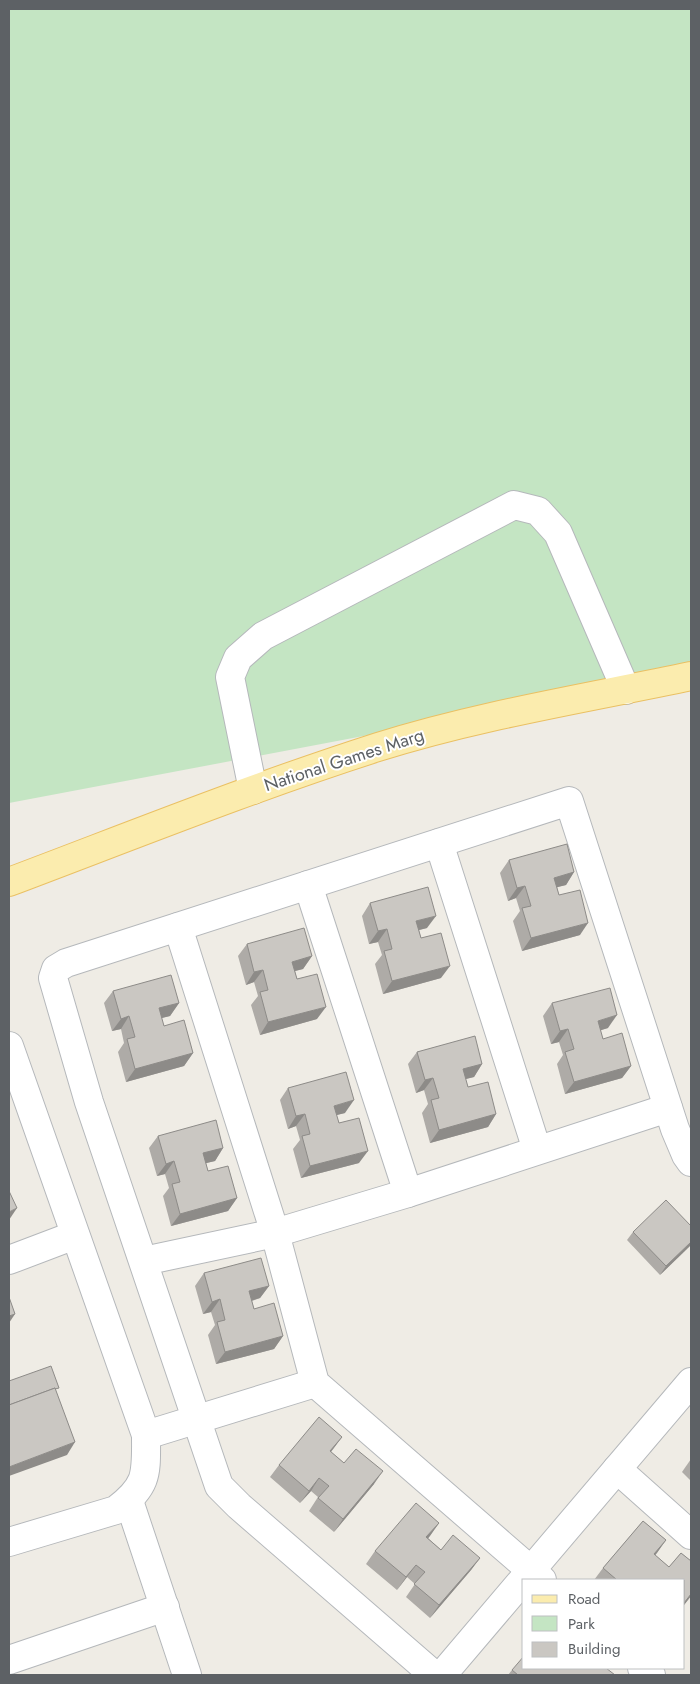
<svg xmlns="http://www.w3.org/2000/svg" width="700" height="1684" viewBox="0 0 700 1684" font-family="Jost,sans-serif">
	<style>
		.green { fill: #c4e5c3 }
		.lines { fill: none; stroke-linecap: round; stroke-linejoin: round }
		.minor-casing { stroke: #b5b8bb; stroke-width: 30 }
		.major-casing { stroke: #eac063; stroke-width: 30 }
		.minor { stroke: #fff; stroke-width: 28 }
		.major { stroke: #fbecae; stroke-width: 28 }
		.wall { fill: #aeaba7 }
		.shaded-wall { fill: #8d8b88 }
		.building { fill: #cac7c2; stroke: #8d8b88 }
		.labels { text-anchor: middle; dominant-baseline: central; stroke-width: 4; stroke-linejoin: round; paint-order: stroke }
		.street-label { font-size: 18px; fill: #5d6165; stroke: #fff }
	</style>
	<rect width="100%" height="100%" fill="#efece5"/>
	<path class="green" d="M9 9H691V674L9 803Z"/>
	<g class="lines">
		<defs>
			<g id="minor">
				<path d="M253 790 230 677 238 658 263 636 514 505 538 511 558 533 626 690"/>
				<path d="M439 843 537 1150"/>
				<path d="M308 885 408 1193"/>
				<path d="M178 927 275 1233 315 1383 542 1580"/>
				<path d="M9 1046 146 1435C146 1473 149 1485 116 1510L9 1542"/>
				<path d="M9 1260 75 1235"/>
				<path d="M144 1261 275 1233 408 1193 668 1108"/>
				<path d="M146 1435 315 1383"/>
				<path d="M617 1469 691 1535"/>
				<path d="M129 1501 187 1675"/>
				<path d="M9 1660 165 1607"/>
				<path d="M642 1668 651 1675"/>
				<path d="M434 1675 239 1506 219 1486 89 1102 53 978 56 969 66 963 569 801 675 1129 686 1155 691 1162"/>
				<path d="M442 1675 691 1382"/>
			</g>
			<path id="major" d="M9 882C131 836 253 787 378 747 480 715 587 698 691 676"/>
		</defs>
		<use href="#minor" class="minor-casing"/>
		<use href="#major" class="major-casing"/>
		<use href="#minor" class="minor"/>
		<use href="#major" class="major"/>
	</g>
	<g class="wall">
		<path d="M509 860 574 872 566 885 557 887 559 895 580 935 522 951 513 921 520 911 516 898 508 901 500 873Z"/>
		<path d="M370 903 427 928 419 930 421 938 441 978 383 994 375 964 382 955 378 942 369 944 362 916Z"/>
		<path d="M247 944 312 956 303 969 295 971 297 979 317 1019 260 1035 251 1005 258 996 254 982 246 985 238 956Z"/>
		<path d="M113 991 179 1003 170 1016 161 1018 164 1026 193 1053 184 1066 126 1082 118 1052 124 1043 121 1029 112 1031 104 1003Z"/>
		<path d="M552 1003 608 1028 600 1030 603 1039 631 1066 622 1078 565 1094 557 1064 563 1055 559 1042 551 1044 543 1016Z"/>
		<path d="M417 1052 482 1064 474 1077 465 1079 468 1087 496 1114 488 1127 430 1143 422 1113 428 1104 424 1090 416 1093 408 1064Z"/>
		<path d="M288 1088 345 1113 336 1115 339 1123 359 1163 301 1178 293 1149 300 1140 296 1126 288 1129 280 1100Z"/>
		<path d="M158 1136 223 1148 215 1161 206 1163 208 1171 237 1198 228 1211 171 1226 163 1196 169 1188 165 1174 157 1176 149 1148Z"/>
		<path d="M633 1232 691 1245 660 1275 627 1240Z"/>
		<path d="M204 1273 269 1286 260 1298 252 1301 254 1309 283 1336 274 1349 216 1364 208 1335 215 1325 211 1312 203 1314 195 1286Z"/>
		<path d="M342 1437 331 1452 344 1463 374 1484 334 1532 309 1511 318 1497 311 1491 300 1503 270 1477 279 1465Z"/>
		<path d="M691 1459V1481L682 1472Z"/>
		<path d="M643 1521 666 1540 655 1555 669 1567 681 1553 691 1561V1596L684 1605V1580H594L603 1568Z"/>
		<path d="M439 1523 428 1538 441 1550 480 1558 471 1570 430 1618 406 1597 415 1584 407 1577 397 1590 366 1564 375 1551Z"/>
		<path d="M578 1669 615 1675H508L512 1670Z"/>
	</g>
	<g class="shaded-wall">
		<path d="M574 872 566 885 546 890 554 878Z"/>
		<path d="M525 886 516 898 508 901 517 888Z"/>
		<path d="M436 916 427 928 407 933 416 921Z"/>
		<path d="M588 923 580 935 522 951 531 938Z"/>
		<path d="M387 929 378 942 369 944 378 931Z"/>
		<path d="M312 956 303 969 283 974 292 962Z"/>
		<path d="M450 966 441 978 383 994 392 981Z"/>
		<path d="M263 970 254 982 246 985 254 972Z"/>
		<path d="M179 1003 170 1016 150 1021 159 1008Z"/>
		<path d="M326 1007 317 1019 260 1035 268 1022Z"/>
		<path d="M617 1015 608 1028 589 1034 598 1021Z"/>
		<path d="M129 1016 121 1029 112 1031 121 1019Z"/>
		<path d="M568 1029 559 1042 551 1044 560 1031Z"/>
		<path d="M193 1053 184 1066 126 1082 135 1069Z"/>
		<path d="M482 1064 474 1077 454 1082 463 1069Z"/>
		<path d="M631 1066 622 1078 565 1094 574 1082Z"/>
		<path d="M433 1078 424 1090 416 1093 425 1080Z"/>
		<path d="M354 1100 345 1113 325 1118 334 1106Z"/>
		<path d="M305 1114 296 1126 288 1129 296 1116Z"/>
		<path d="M496 1114 488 1127 430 1143 439 1130Z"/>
		<path d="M223 1148 215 1161 194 1166 203 1153Z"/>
		<path d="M368 1151 359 1163 301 1178 310 1166Z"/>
		<path d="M174 1161 165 1174 157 1176 166 1164Z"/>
		<path d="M237 1198 228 1211 171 1226 180 1214Z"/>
		<path d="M17 1208 9 1220V1212Z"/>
		<path d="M691 1242V1245L660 1275 666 1266Z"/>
		<path d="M269 1286 260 1298 240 1304 249 1291Z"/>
		<path d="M220 1299 211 1312 203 1314 212 1302Z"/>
		<path d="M15 1314 9 1323V1316Z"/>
		<path d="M283 1336 274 1349 216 1364 225 1352Z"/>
		<path d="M342 1437 333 1449 321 1464 330 1451Z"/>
		<path d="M75 1442 67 1455 9 1476V1467Z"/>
		<path d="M383 1471 374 1484 334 1532 343 1519Z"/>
		<path d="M319 1478 311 1491 300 1503 309 1491Z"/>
		<path d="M439 1523 430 1536 418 1550 426 1537Z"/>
		<path d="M666 1540 657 1553 645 1567 654 1554Z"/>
		<path d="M480 1558 471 1570 430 1618 439 1605Z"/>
		<path d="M416 1565 407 1577 397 1590 406 1577Z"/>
		<path d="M691 1594V1596L684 1605V1603Z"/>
	</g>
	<g class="building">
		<path d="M567 844 574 872 554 878 559 895 580 890 588 923 531 938 522 908 531 906 525 886 517 888 509 860Z"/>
		<path d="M428 887 436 916 416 921 421 938 441 933 450 966 392 981 384 951 392 949 387 929 378 931 370 903Z"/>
		<path d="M304 928 312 956 292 962 297 979 317 974 326 1007 268 1022 260 992 268 990 263 970 254 972 247 944Z"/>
		<path d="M171 975 179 1003 159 1008 164 1026 184 1020 193 1053 135 1069 127 1039 135 1037 129 1016 121 1019 113 991Z"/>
		<path d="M610 988 617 1015 598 1021 603 1039 622 1033 631 1066 574 1082 565 1052 574 1049 568 1029 560 1031 552 1003Z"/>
		<path d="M475 1036 482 1064 463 1069 468 1087 488 1082 496 1114 439 1130 431 1100 439 1098 433 1078 425 1080 417 1052Z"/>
		<path d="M346 1072 354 1100 334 1106 339 1123 359 1118 368 1151 310 1166 302 1136 310 1134 305 1114 296 1116 288 1088Z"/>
		<path d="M216 1120 223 1148 203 1153 208 1171 228 1166 237 1198 180 1214 172 1184 180 1182 174 1161 166 1164 158 1136Z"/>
		<path d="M9 1191 17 1208 9 1212Z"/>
		<path d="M666 1200 691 1226V1242L666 1266 633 1232Z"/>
		<path d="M261 1258 269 1286 249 1291 254 1309 274 1303 283 1336 225 1352 217 1322 225 1320 220 1299 212 1302 204 1273Z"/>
		<path d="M9 1297 15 1314 9 1316Z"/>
		<path d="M51 1366 59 1388 55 1389V1388L9 1405V1381Z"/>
		<path d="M55 1388 75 1442 9 1467V1405Z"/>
		<path d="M319 1417 342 1437 330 1451 344 1463 356 1449 383 1471 343 1519 318 1498 329 1486 319 1478 309 1491 279 1465Z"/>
		<path d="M416 1503 439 1523 426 1537 441 1550 453 1535 480 1558 439 1605 414 1584 425 1572 416 1565 406 1577 375 1551Z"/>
		<path d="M643 1521 666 1540 654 1554 669 1567 681 1553 691 1561V1594L684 1603V1580H617L603 1568Z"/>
		<path d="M524 1656V1668H577L578 1669 579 1668H606L615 1675H518L512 1670Z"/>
	</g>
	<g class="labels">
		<g class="street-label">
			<text transform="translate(344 760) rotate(-18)">National Games Marg</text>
		</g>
	</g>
	<rect width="700" height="1684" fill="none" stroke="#5d6165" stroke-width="20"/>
	<rect x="522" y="1579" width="162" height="90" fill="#ffffff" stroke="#bec0c1"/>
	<rect x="532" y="1595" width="25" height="8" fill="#fbecae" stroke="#bec0c1"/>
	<text x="568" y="1604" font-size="15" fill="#5d6165">Road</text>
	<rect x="532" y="1616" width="25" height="15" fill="#c4e5c3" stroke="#bec0c1"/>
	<text x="568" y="1629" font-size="15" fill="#5d6165">Park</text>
	<rect x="532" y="1642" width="25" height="15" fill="#cac7c2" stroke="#bec0c1"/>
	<text x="568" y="1654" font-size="15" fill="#5d6165">Building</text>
</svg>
